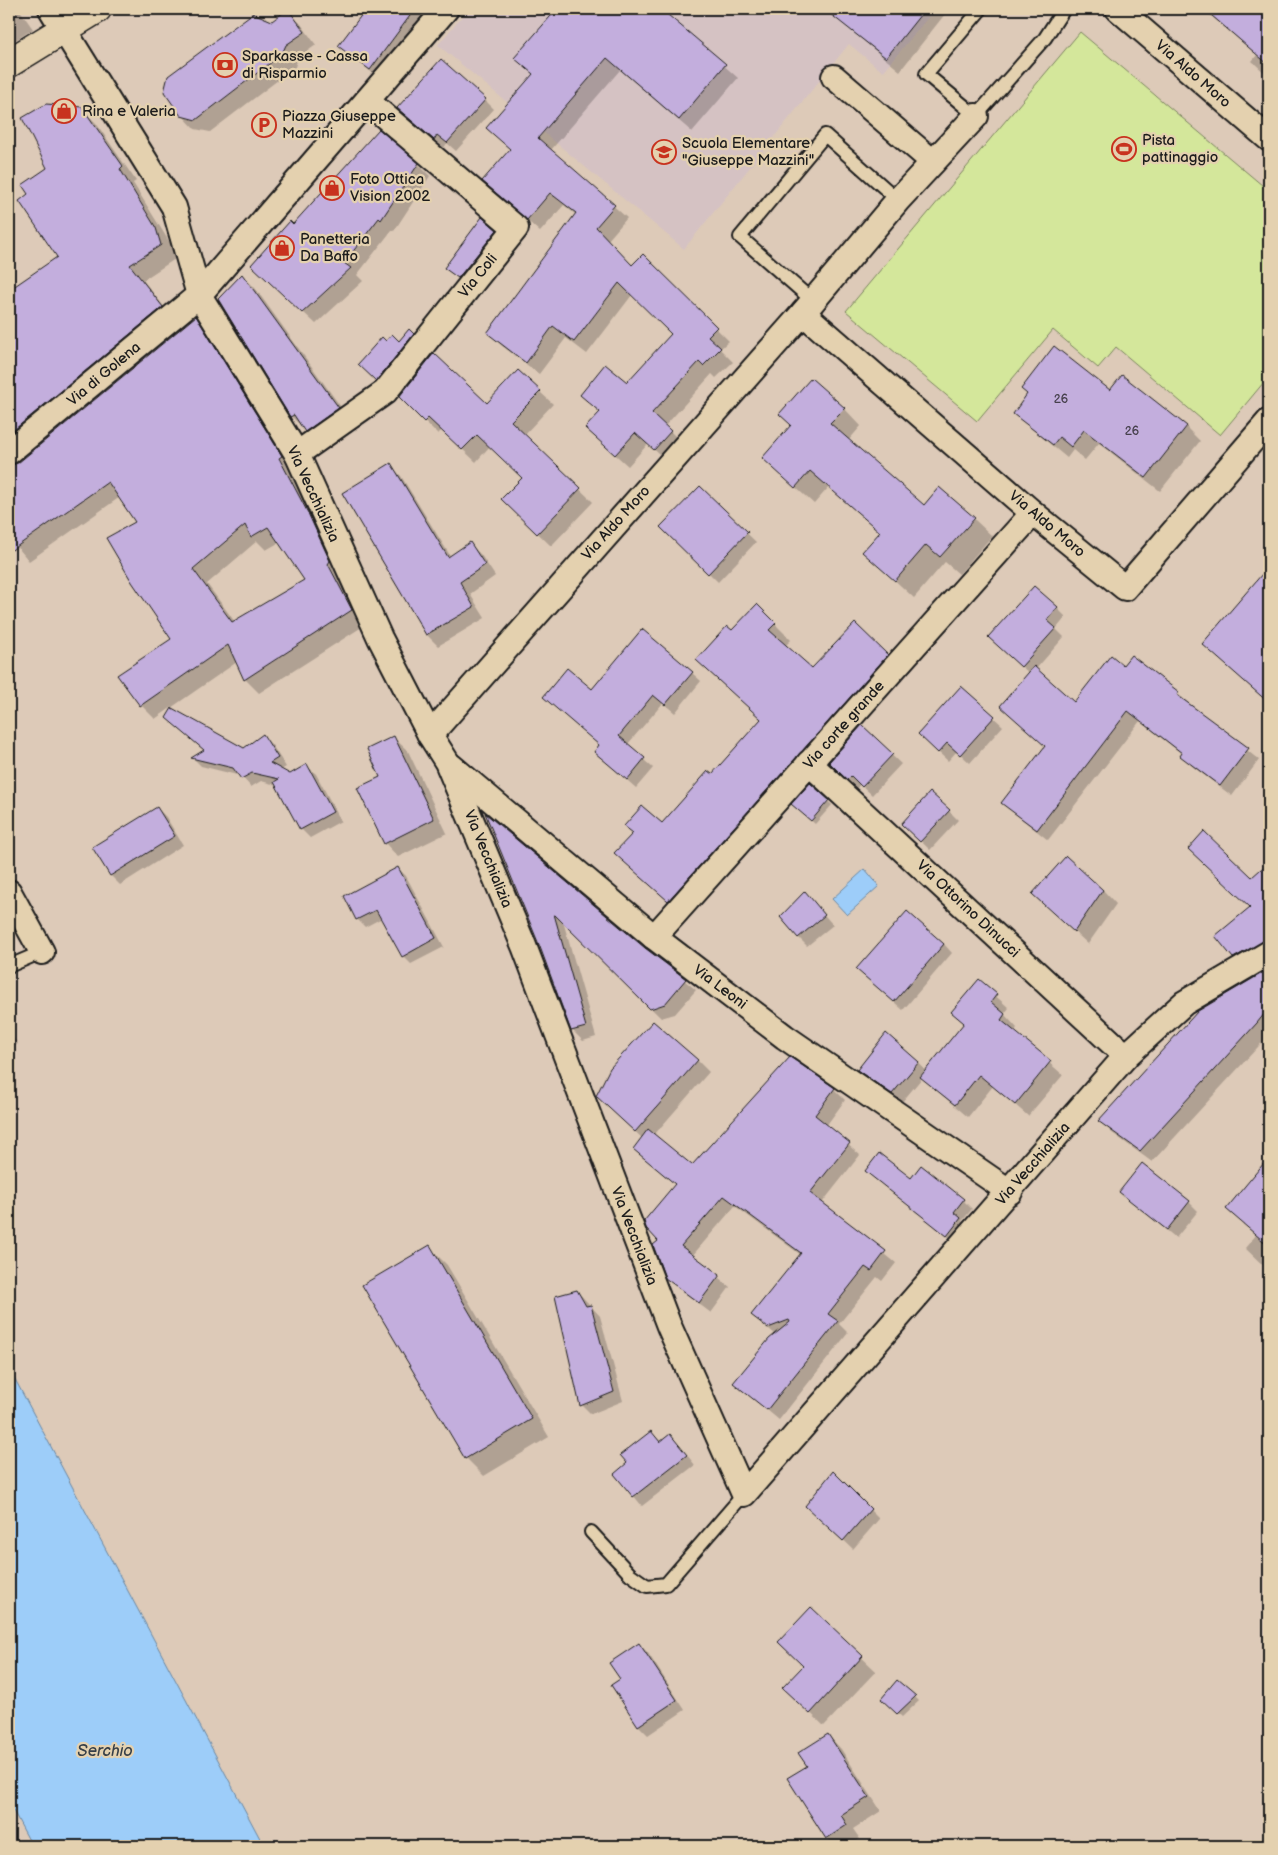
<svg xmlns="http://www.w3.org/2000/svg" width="1278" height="1855" viewBox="0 0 1278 1855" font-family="'Balsamiq Sans',sans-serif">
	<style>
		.built { fill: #d5c2c3 }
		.green { fill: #d4e79b; stroke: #78825c }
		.water { fill: #9dcdf9; stroke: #6986a1 }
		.shadow { fill: #0003; fill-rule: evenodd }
		.building { fill: #c3aedd; stroke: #1c1c1c; fill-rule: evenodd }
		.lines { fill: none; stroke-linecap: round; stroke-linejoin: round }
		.lane-casing { stroke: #1c1c1c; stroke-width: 16 }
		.street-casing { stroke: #1c1c1c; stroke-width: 28 }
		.secondary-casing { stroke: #1c1c1c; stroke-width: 31 }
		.lane { stroke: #e4d1af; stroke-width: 12 }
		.street { stroke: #e4d1af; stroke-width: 24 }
		.secondary { stroke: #e4d1af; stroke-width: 28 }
		.labels { text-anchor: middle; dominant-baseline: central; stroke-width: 4.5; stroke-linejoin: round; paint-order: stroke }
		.number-label { font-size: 12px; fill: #46404c }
		.poi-label { font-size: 15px; fill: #1c1c1c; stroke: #e4d1af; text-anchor: start }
		.street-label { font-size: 15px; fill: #1c1c1c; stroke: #e4d1af }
		.water-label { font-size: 16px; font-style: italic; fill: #363f48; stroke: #e4d1af }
	</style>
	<rect width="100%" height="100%" fill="#ddcab8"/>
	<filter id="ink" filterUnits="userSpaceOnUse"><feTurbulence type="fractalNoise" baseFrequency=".02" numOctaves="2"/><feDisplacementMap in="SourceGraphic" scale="10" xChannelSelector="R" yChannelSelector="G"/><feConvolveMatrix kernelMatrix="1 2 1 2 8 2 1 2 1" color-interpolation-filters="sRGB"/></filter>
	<g filter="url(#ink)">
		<path class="built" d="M468 9H935L883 72 849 44 684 249 438 45Z"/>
		<path class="green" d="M1080 32 1269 191V376L1220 435 1116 347 1098 368 1053 330 977 421 846 311Z"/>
		<g class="water">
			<path d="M865 869 879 886 847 915 832 899Z"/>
			<path d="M9 1368 264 1846H32L9 1803Z"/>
		</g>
		<g class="shadow">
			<path d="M9 9H19L33 29 9 44Z"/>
			<path d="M361 9H435L382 81 340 46 365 12Z"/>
			<path d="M559 9H660L738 78 692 132 620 70 551 150 627 218 608 240 633 266 643 256 729 341 720 349 733 362 716 378 712 374 665 426 683 444 668 462 648 444 628 466 599 440 600 413 581 395 627 384 672 334 632 295 587 354 566 338 539 374 501 345 488 332 576 215 564 205 540 232 483 181 511 150 534 75 516 58Z"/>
			<path d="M825 9H949L900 71Z"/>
			<path d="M1203 9H1269V77L1252 61 1257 55Z"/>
			<path d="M288 11 301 24 316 45 298 58 295 67 210 132 195 129 182 115 272 22Z"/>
			<path d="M485 100 494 109 456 151 447 143 444 148 399 108Z"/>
			<path d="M82 109 96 123 136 181 133 183 170 243 175 259 143 280 176 322 9 462 10 465 18 464 196 318 210 331 295 471 292 473 322 528 365 625 259 693 245 679 237 662 155 719 141 705 173 639 137 522 120 497 29 561 9 537V348L16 343 9 333V292L58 257ZM257 541 266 550 280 542 306 580 235 622 207 584Z"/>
			<path d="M418 164 430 176 394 231 392 230 357 275 363 281 316 324 265 277 293 226Z"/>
			<path d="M496 231 505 240 468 286 446 267Z"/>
			<path d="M243 276 255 288 351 421 318 443 291 416Z"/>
			<path d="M409 331 421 343 385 388 368 372 386 342H399Z"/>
			<path d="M540 392 553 404 524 435 593 502 551 546 516 512 524 478 490 446 476 462 442 430 438 434 400 397 487 405Z"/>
			<path d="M1110 392 1186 427 1200 441 1160 491 1099 443 1085 460 1073 450 1067 458 1014 414 1028 395Z"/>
			<path d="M844 408 861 426 848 441 924 506 974 519 992 536 959 574 945 562 914 598 864 552 881 533 829 487 814 504 763 458Z"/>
			<path d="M390 465 401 476 451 557 470 544 481 555 495 576 470 594 485 618 438 646 427 635 343 493Z"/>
			<path d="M700 488 756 542 718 582 662 527Z"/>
			<path d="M1269 568V703L1203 644Z"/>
			<path d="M757 606 791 640 785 646 812 669 887 656 903 672 684 916 616 853 662 825 712 776 762 720 732 632Z"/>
			<path d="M1057 608 1066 617 1056 629 1064 637 1036 669 1075 703 1123 666 1131 656 1259 760 1232 796 1192 766 1182 754 1140 721 1048 840 1002 803 1046 746 1030 674 999 646Z"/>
			<path d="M692 673 701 681 675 713 663 703 627 745 653 768 636 788 595 752 600 746 545 697Z"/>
			<path d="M961 687 1003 726 970 763 957 751 948 761 928 743Z"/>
			<path d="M167 718 244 750 263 736 272 745 286 767 281 770 289 775 307 766 316 774 341 821 310 838 301 829 276 785 261 781 251 787 241 776 201 766 193 758 205 751Z"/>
			<path d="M862 727 901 764 872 795 860 784 857 788 839 771Z"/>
			<path d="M394 738 408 751 447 833 398 857 385 843 382 777Z"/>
			<path d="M810 785 832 805 815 824 797 808Z"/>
			<path d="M157 808 166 817 183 845 120 885 111 876Z"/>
			<path d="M949 811 958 820 930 850 903 824Z"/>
			<path d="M489 817 696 990 675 1014 661 1018 563 921 596 1037 583 1041 572 1030 541 947Z"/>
			<path d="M1269 863V956L1246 970 1234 958 1252 908V878Z"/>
			<path d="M398 868 406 876 444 947 411 964 403 956 382 918 365 927 357 919Z"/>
			<path d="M1103 890 1116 904 1088 944 1047 907Z"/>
			<path d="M805 893 833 925 807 946 798 937Z"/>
			<path d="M944 944 952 953 903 1010 867 978Z"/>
			<path d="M1269 970V1035L1152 1162 1111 1132 1100 1120 1198 1012Z"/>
			<path d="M979 981 1009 1008 1004 1014 1017 1028 1014 1032 1063 1075 1028 1116 993 1086 968 1117 922 1078 902 1102 867 1079 858 1070 918 1062 926 1071 965 1024 953 1012Z"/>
			<path d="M9 1031 18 1044 9 1050Z"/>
			<path d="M697 1060 709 1072 654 1135 692 1167 834 1089 845 1100 826 1126 860 1155 822 1203 896 1263 882 1281 877 1277 839 1324 848 1333 779 1420 735 1383 776 1335 753 1315 801 1255 735 1206 692 1256 730 1287 711 1313 678 1288 666 1277 659 1241 676 1185 634 1149 643 1139 610 1108Z"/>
			<path d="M1269 1159V1271L1245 1248 1256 1235 1227 1209Z"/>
			<path d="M867 1171 911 1180 963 1200 972 1209 962 1221 969 1228 957 1244Z"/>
			<path d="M1120 1192 1189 1202 1198 1211 1176 1238Z"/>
			<path d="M429 1247 447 1265 549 1437 484 1476 466 1458Z"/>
			<path d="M577 1291 600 1316 623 1401 591 1414 582 1405 557 1297Z"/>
			<path d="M651 1432 661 1442 679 1445 695 1465 642 1506 616 1474 629 1464Z"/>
			<path d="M833 1473 879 1519 853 1549 816 1514Z"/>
			<path d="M811 1609 876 1671 824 1726 798 1701Z"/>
			<path d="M639 1644 648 1653 685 1710 648 1735 639 1726 612 1686 622 1680Z"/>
			<path d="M915 1697 919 1701 902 1717 883 1699Z"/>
			<path d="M828 1735 841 1749 881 1811 853 1829 860 1839 849 1846H836L827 1838 808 1766Z"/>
		</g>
		<g class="building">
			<path d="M288 9 305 32 286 45 282 54 196 120 181 116 164 92 168 76 253 13 272 21Z"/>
			<path d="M366 9H415L370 70 338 46Z"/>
			<path d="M557 9H661L726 64 679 120 607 58 538 138 615 205 596 227 632 265 643 254 717 327 708 336 721 348 703 366 699 362 652 413 671 431 654 450 635 433 615 455 585 428 600 412 580 395 605 364 627 382 671 334 619 283 574 342 553 326 526 363 487 333 576 213 550 193 527 220 482 181 510 149 486 128 533 74 514 58Z"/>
			<path d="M824 9H925L886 58Z"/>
			<path d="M1204 9H1269V65Z"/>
			<path d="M441 59 486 99 447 143 437 135 434 140 397 108Z"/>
			<path d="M46 104 82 107 123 166 120 169 156 228 161 245 130 265 163 307 9 434V290L57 257 19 201 28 194 22 185 47 168 22 118Z"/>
			<path d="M379 129 419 163 381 220 379 218 344 263 351 268 302 313 251 265 290 221 293 224Z"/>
			<path d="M482 217 497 230 458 278 444 268Z"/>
			<path d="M242 274 339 408 305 432 294 415 290 417 218 299Z"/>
			<path d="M196 316 282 456 279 458 308 513 330 561 328 564 352 610 244 680 228 645 140 706 117 675 171 639 132 582 106 538 135 522 108 482 9 552V465L18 463ZM245 525 251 537 268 527 304 580 232 622 193 569Z"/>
			<path d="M409 329 414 334 376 381 358 364 382 337 386 341 392 334 399 341Z"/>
			<path d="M1054 346 1110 390 1122 375 1187 426 1146 478 1084 430 1071 447 1059 437 1053 445 1013 414 1027 394 1021 389Z"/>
			<path d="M434 353 487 403 518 370 541 391 511 421 581 488 537 534 501 499 522 478 477 435 462 450 428 418 424 422 399 397Z"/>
			<path d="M811 378 845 408 830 423 924 505 939 487 975 518 940 557 926 545 895 581 862 552 880 532 810 471 795 488 762 458 791 425 779 414Z"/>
			<path d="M391 463 448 557 470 542 485 565 460 582 474 607 426 635 342 493Z"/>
			<path d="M700 486 748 532 708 574 660 527Z"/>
			<path d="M1269 566V626L1264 632 1269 648V703L1202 644Z"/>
			<path d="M1034 586 1058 607 1047 620 1056 628 1021 667 988 637Z"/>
			<path d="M757 604 776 623 769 630 812 668 855 623 888 655 668 901 614 853 633 833 624 826 642 806 662 823 708 771 712 774 761 719 696 660 727 626 732 630Z"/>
			<path d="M642 629 693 672 665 705 653 695 619 736 645 758 627 780 594 752 599 745 543 697 567 668 592 689Z"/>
			<path d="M1111 655 1123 665 1131 655 1179 692 1177 695 1249 748 1220 786 1180 756 1182 753 1128 711 1037 830 1001 803 1045 746 1000 706 1034 666 1074 702Z"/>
			<path d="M961 686 995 716 960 755 947 743 938 753 918 734Z"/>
			<path d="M172 708 244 748 263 734 278 758 270 763 290 774 307 764 333 812 300 830 274 782 279 779 252 773 241 779 233 768 191 758 204 750 166 718Z"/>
			<path d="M862 725 893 754 862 787 851 776 847 780 829 762Z"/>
			<path d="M394 736 434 819 384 844 357 788 380 777 367 749Z"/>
			<path d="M810 783 829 800 811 821 791 804Z"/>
			<path d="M930 792 950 810 920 842 901 824Z"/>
			<path d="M157 807 175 836 110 876 92 847Z"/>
			<path d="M485 813 645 948 686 979 665 1004 650 1009 554 914 586 1027 571 1031 540 947Z"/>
			<path d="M1204 831 1252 877 1269 862V939L1233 958 1215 936 1250 907 1188 849Z"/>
			<path d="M1066 856 1103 890 1074 932 1032 894Z"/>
			<path d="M398 867 436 938 402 957 376 910 356 920 344 896Z"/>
			<path d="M805 891 825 915 798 938 780 917Z"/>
			<path d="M907 911 944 944 894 1002 856 969Z"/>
			<path d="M1269 969V1008L1257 1023 1140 1151 1098 1121 1198 1011Z"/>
			<path d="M979 979 997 994 991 1002 1005 1014 1001 1020 1051 1061 1015 1105 979 1075 955 1105 920 1077 964 1023 951 1012Z"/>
			<path d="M653 1021 698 1060 635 1132 596 1096 610 1068Z"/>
			<path d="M886 1033 919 1062 892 1094 857 1070Z"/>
			<path d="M790 1057 835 1088 815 1115 850 1143 810 1193 886 1251 871 1271 865 1267 828 1314 838 1321 767 1410 733 1383 769 1339 790 1322 789 1320 768 1328 751 1315 801 1253 724 1196 681 1246 720 1275 699 1303 665 1278 653 1245 658 1241 646 1228 644 1221 675 1184 633 1149 648 1129 692 1165Z"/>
			<path d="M879 1153 911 1178 921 1165 964 1199 954 1212 961 1218 947 1236 865 1171Z"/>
			<path d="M1269 1157V1246L1226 1209Z"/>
			<path d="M1142 1163 1190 1201 1167 1230 1119 1192Z"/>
			<path d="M430 1245 532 1419 465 1459 362 1285Z"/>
			<path d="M577 1290 586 1306 591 1305 614 1392 580 1406 555 1296Z"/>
			<path d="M651 1431 660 1442 670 1434 687 1455 633 1497 614 1474 627 1463 620 1455Z"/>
			<path d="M833 1471 871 1509 843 1541 805 1506Z"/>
			<path d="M811 1607 863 1656 810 1714 782 1688 803 1666 778 1642Z"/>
			<path d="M639 1643 677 1700 638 1726 611 1685 620 1679 609 1663Z"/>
			<path d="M897 1680 916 1696 897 1714 881 1699Z"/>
			<path d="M828 1734 869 1797 841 1815 847 1825 826 1839 787 1778 807 1766 798 1753Z"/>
		</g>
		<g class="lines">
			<defs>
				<g id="lane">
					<path d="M981 9 926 74 976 116 1045 38 1064 9"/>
					<path d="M813 301 740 237 825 135 898 200"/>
					<path d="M9 966 42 952"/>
					<path d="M591 1532 630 1574 647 1586 666 1584 744 1494"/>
				</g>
				<g id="street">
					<path d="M51 9 174 207 199 295 297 454 380 638 430 735 447 762 524 946 669 1326 744 1494 1126 1056 1184 1003 1269 953"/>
					<path d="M1118 9 1269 139"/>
					<path d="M834 77 933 162"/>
					<path d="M803 313 1033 513 1125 588 1269 421"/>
					<path d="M9 452 199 295 446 9"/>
					<path d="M297 454 385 392 516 228 367 101"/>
					<path d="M430 735 803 313 898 200 976 116"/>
					<path d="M809 763 1126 1056"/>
					<path d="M451 766 654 937 785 1037 1010 1192"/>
					<path d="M9 892 42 952"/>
					<path d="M654 937 1033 513"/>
				</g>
				<path id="secondary" d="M9 63 97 9"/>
			</defs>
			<use href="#lane" class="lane-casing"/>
			<use href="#street" class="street-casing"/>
			<use href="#secondary" class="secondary-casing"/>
			<use href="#lane" class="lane"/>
			<use href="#street" class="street"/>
			<use href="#secondary" class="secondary"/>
		</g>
	</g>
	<defs>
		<symbol id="bank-ring" viewBox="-11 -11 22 22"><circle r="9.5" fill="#e4d1af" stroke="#c8321e" stroke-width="1.5"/><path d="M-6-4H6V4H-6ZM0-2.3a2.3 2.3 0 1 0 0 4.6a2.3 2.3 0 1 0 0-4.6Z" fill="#c8321e"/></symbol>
		<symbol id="shop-ring" viewBox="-11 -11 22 22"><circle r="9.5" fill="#e4d1af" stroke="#c8321e" stroke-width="1.5"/><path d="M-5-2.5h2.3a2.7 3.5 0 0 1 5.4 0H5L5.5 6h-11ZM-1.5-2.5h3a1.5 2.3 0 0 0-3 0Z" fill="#c8321e"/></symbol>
		<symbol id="parking-ring" viewBox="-11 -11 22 22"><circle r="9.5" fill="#e4d1af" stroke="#c8321e" stroke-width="1.5"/><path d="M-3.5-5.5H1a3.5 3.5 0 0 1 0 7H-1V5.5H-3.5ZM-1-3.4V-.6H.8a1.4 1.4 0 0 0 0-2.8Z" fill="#c8321e"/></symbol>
		<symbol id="stadium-ring" viewBox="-11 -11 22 22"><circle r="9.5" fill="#e4d1af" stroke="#c8321e" stroke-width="1.5"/><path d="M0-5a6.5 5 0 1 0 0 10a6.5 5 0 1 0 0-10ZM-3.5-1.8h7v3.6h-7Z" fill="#c8321e"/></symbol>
		<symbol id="school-ring" viewBox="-11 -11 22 22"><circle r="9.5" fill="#e4d1af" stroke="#c8321e" stroke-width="1.5"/><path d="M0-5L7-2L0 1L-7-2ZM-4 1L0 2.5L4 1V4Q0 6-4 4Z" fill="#c8321e"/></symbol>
	</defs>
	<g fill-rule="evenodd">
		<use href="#bank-ring" x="211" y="51" width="28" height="28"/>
		<use href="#shop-ring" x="50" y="97" width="28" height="28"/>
		<use href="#parking-ring" x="250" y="111" width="28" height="28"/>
		<use href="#stadium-ring" x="1110" y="135" width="28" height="28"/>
		<use href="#school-ring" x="650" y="138" width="28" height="28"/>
		<use href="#shop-ring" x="318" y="174" width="28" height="28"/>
		<use href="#shop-ring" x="268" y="234" width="28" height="28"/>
	</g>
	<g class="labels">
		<g class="number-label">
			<text x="1061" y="399">26</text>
			<text x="1132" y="431">26</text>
		</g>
		<g class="poi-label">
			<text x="242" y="56">Sparkasse - Cassa<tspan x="242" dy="17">di Risparmio</tspan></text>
			<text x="82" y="111">Rina e Valeria</text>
			<text x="282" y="116">Piazza Giuseppe<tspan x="282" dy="17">Mazzini</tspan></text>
			<text x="1142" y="140">Pista<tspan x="1142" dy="17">pattinaggio</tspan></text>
			<text x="682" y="143">Scuola Elementare<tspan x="682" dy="17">"Giuseppe Mazzini"</tspan></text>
			<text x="350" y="179">Foto Ottica<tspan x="350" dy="17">Vision 2002</tspan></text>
			<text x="300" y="239">Panetteria<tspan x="300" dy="17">Da Baffo</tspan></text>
		</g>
		<g class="street-label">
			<text transform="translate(1193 74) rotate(41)">Via Aldo Moro</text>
			<text transform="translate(478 276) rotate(-51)">Via Coli</text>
			<text transform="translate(104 374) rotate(-40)">Via di Golena</text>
			<text transform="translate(313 494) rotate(65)">Via Vecchializia</text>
			<text transform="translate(616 523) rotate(-48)">Via Aldo Moro</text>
			<text transform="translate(1047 524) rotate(40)">Via Aldo Moro</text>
			<text transform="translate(844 725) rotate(-48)">Via corte grande</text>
			<text transform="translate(488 859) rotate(68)">Via Vecchializia</text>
			<text transform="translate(968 909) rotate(43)">Via Ottorino Dinucci</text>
			<text transform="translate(720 987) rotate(37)">Via Leoni</text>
			<text transform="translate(1033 1164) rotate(-49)">Via Vecchializia</text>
			<text transform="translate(634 1236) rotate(69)">Via Vecchializia</text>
		</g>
		<g class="water-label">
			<text x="105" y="1751">Serchio</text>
		</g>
	</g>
	<rect width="1278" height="1855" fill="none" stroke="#e4d1af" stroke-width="30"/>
	<rect x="15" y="15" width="1248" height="1825" fill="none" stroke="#1c1c1c" stroke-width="2" filter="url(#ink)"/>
</svg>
